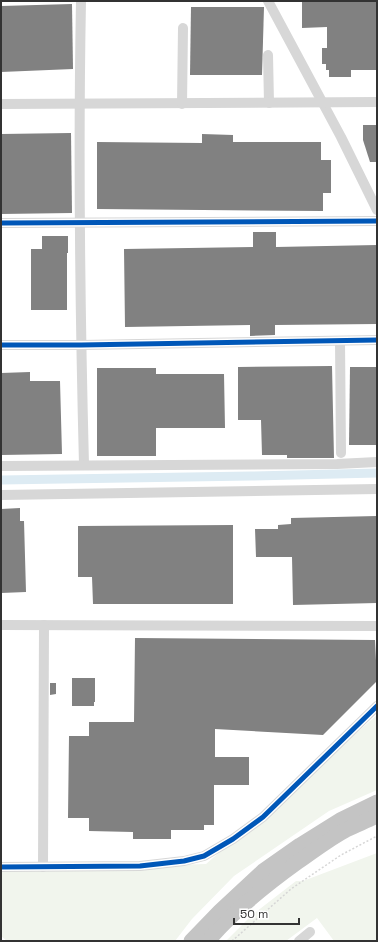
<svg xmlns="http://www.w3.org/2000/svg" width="378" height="942" viewBox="0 0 378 942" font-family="'Space Grotesk',sans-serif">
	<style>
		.green { fill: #f1f5ed }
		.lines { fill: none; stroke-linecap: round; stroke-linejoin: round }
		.canal { stroke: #ddebf3; stroke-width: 9 }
		.building { fill: #818181 }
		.path { stroke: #d6d6d6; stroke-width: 1.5; stroke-dasharray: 2 2; stroke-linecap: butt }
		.minor { stroke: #d7d7d7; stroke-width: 10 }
		.highway { stroke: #c4c4c4; stroke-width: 15 }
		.cycleway-casing { stroke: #fff; stroke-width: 8 }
		.cycleway { stroke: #0057b8; stroke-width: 5 }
	</style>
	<rect width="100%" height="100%" fill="#fff"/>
	<g class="green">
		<path d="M377 715V790L329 811 234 876 192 919 175 941H7L1 936V870L206 864Z"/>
		<path d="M377 853V941H334L317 918 286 941H226L252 915 296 881H303Z"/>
	</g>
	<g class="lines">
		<path class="canal" d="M1 480 251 476 377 473"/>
	</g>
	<g class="building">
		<path d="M302 1H377V70H351V77H329V70H326V64H322V48H327V27L302 28Z"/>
		<path d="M72 4 73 69 1 72V6Z"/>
		<path d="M191 7H264L262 75H190Z"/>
		<path d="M363 125H377V162H370L363 140Z"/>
		<path d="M71 133 72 213 1 214V134Z"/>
		<path d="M202 134 233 135V142H321V160H331V193H323V211L97 209V142L202 143Z"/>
		<path d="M253 232H276V247L377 245V324L275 325V335L250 336V325L125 327 124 249 253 247Z"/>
		<path d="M42 236H68V253H67V310H31V249H42Z"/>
		<path d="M332 366 334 458H287V455H262L261 420H238V367Z"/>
		<path d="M350 367H377V445H349Z"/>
		<path d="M97 368H156V374H224L225 428H156V456H97Z"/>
		<path d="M30 372V381H60L62 454 1 455V373Z"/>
		<path d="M20 508V521H24L26 592 1 593V509Z"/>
		<path d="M377 516V603L293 605 292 557H256L255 529H278V525L291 524V518Z"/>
		<path d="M233 525V604H93L92 577H78V526Z"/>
		<path d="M135 638 375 640 377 681 323 735 215 729V757H249V785H214V825H204V830H171V839H133V832L89 831V818H68L69 736H89V722H134Z"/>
		<path d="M72 678H95V702H94V706H72Z"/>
		<path d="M50 683H56V694L50 695Z"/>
	</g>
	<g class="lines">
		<path class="path" d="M232 941 291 889 341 855 377 836"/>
		<g class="minor">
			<path d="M81 1C78 156 80 310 84 465"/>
			<path d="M268 1 341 137 377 210"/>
			<path d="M268 55 269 103"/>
			<path d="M1 104 377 102"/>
			<path d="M182 104 183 28"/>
			<path d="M1 223 377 221"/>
			<path d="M340 341 341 453"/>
			<path d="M1 345H81L377 340"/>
			<path d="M1 466 337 464 377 462"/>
			<path d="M1 495 377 489"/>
			<path d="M1 625 377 626"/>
			<path d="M1 867 140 866 184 861 204 856 233 839 263 817 377 706"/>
			<path d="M43 867 44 625"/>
			<path d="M299 941 310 932"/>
		</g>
		<g class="highway">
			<path d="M191 941 220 911 263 871 300 845 340 820 377 802"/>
			<path d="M208 941C234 910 266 885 298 862 314 851 329 839 346 830 356 825 367 821 377 816"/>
		</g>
		<defs>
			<g id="cycleway">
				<path d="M1 223 377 221"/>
				<path d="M1 345H81L377 340"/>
				<path d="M1 867 140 866 184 861 204 856 233 839 263 817 377 706"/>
			</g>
		</defs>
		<use href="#cycleway" class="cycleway-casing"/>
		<use href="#cycleway" class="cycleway"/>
	</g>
	<rect width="378" height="942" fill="none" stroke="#333333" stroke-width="4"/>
	<path d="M234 918v6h65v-6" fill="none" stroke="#333333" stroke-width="2"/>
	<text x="240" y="918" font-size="12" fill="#333333" stroke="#ffffff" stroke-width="3" paint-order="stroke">50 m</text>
</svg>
